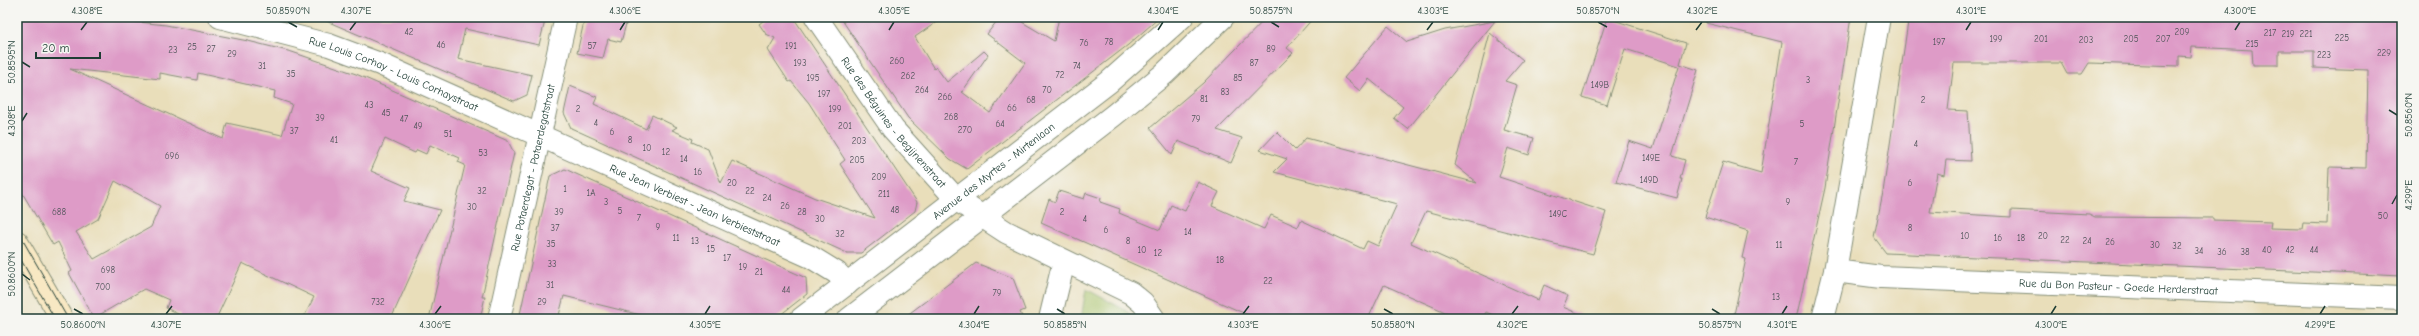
<svg xmlns="http://www.w3.org/2000/svg" width="2419" height="336" viewBox="0 0 2419 336" font-family="'Comic Neue',sans-serif">
	<style>
		.green { fill: #a9c369; stroke: #64804e }
		.building { fill: #de9bc7; fill-rule: evenodd }
		.lines { fill: none; stroke-linecap: round; stroke-linejoin: round }
		.street-casing { stroke: #848e77; stroke-width: 24 }
		.secondary-casing { stroke: #848e77; stroke-width: 24 }
		.street { stroke: #fff; stroke-width: 22 }
		.secondary { stroke: #f8e8c3; stroke-width: 22 }
		.tram { stroke: #1f3d34; stroke-width: 1 }
		.ticks { fill: none; stroke: #1f3d34; stroke-width: 1.5 }
		.labels { text-anchor: middle; dominant-baseline: central; stroke-width: 4; stroke-linejoin: round; paint-order: stroke }
		.number-label { font-size: 9px; fill: #4f5459 }
		.street-label { font-size: 11px; fill: #1f3d34; stroke: #f6f6f2 }
		.neatline { fill: none; stroke: #1f3d34; stroke-width: 1.5 }
		.ticks-label { font-size: 10px; text-anchor: middle; fill: #1f3d34 }
	</style>
	<rect width="100%" height="100%" fill="#f6f6f2"/>
	<filter id="ink" filterUnits="userSpaceOnUse"><feTurbulence type="fractalNoise" baseFrequency=".025" numOctaves="2"/><feDisplacementMap in="SourceGraphic" scale="8" xChannelSelector="R" yChannelSelector="G"/><feConvolveMatrix kernelMatrix="1 2 1 2 8 2 1 2 1" color-interpolation-filters="sRGB"/></filter>
	<filter id="wash" filterUnits="userSpaceOnUse"><feTurbulence type="fractalNoise" baseFrequency=".012" numOctaves="4" result="noise"/><feDisplacementMap in="SourceGraphic" scale="16" xChannelSelector="R" yChannelSelector="G"/><feGaussianBlur stdDeviation="0.9" result="paint"/><feColorMatrix in="noise" values="0 0 0 0 0 0 0 0 0 0 0 0 0 0 0 0 0 1.4 0 .05"/><feComposite in="paint" operator="in"/></filter>
	<g filter="url(#wash)">
		<rect width="100%" height="100%" fill="#e9deba"/>
		<path class="green" d="M1086 289 1127 311 1135 319H1081Z"/>
		<g id="blocks">
			<g class="building">
				<path d="M17 17H93L166 25 248 41 292 52 356 74 508 141 514 153 482 297H485L480 319H429L465 165 458 162 460 158 430 145 426 154 417 150 415 153 385 139 371 171 410 188 404 201 440 210 391 319H303L314 297 242 263 216 319H178L180 315 166 308 169 300 144 289 94 318 69 273 72 271 58 242 53 245 17 184ZM70 69 160 79V73L197 80 198 73 275 91 274 98 292 104 282 135 227 123 223 139ZM115 181 160 206 151 227 94 259 76 232 98 219Z"/>
				<path d="M317 17H546L539 45 465 29 458 59 532 75 527 95 514 101Z"/>
				<path d="M585 17H628L621 42 608 39 603 58 577 53Z"/>
				<path d="M768 17H793L917 202 915 211 861 253H847L571 128 564 113 570 86 597 97 594 104 646 129 652 115 677 127 672 130 693 139 692 142 708 149 721 183 732 161 815 198 875 218 840 164 845 160 809 103 791 81 789 82 768 50 775 38 766 34 759 24Z"/>
				<path d="M840 17H944L915 37 934 69 936 67 947 82 984 51 988 55 962 92 990 113 1025 63 987 34 1000 17H1023L1022 22 1054 41 1059 17H1160L1128 45 967 169 950 159 908 118Z"/>
				<path d="M1267 17H1314L1287 48 1293 53 1217 130 1242 138 1231 163 1178 141 1172 155 1150 128 1203 83Z"/>
				<path d="M1707 17H1851L1825 188 1796 319H1733L1746 259 1742 258 1748 231 1705 217 1723 162 1761 173 1782 42 1706 23Z"/>
				<path d="M1915 17H2402V276L1886 253 1874 237 1883 192 1908 22ZM2192 47 2252 50 2253 65H2279V51H2314V68L2368 70 2366 168 2329 167 2327 224 2303 223 2302 229 2270 228 2271 222 2213 220V218L2095 217 2089 214 2011 210V217L1930 212 1937 173 1944 175 1946 160 1971 161 1968 111 1948 110 1954 63H2061L2067 74H2082L2089 63 2179 66V56L2191 57Z"/>
				<path d="M1607 18 1686 43 1680 64 1698 70 1672 156 1685 160 1680 179H1682L1677 198 1616 182 1629 141 1653 149 1679 66 1625 49 1607 105 1582 97Z"/>
				<path d="M1495 21 1408 129 1394 118 1403 107 1369 79 1360 91 1344 78 1388 26 1407 42 1445 30Z"/>
				<path d="M1490 33 1523 60 1505 81 1517 85 1504 130 1534 138 1529 155 1508 148 1499 177 1606 212 1593 254 1426 211 1411 243 1538 300 1544 285 1568 296 1563 307 1591 319H1502L1486 312 1482 319H1461L1384 285 1368 319H1257L1041 223 1049 199 1055 202 1059 191 1084 199 1086 193 1101 198 1100 202 1120 209 1119 213 1160 230 1171 205 1185 211 1198 182 1219 192 1212 206 1264 229 1271 215 1298 227 1301 220 1363 249 1367 241 1378 246 1397 204 1274 172 1287 159 1260 150 1277 132 1295 150 1306 138 1477 183 1455 165Z"/>
				<path d="M565 169 806 278 807 294 775 319H657L564 296 558 319H519L550 176Z"/>
				<path d="M976 263 1013 278 1025 310 1020 312 1023 319H902Z"/>
			</g>
		</g>
	</g>
	<g filter="url(#ink)">
		<use href="#blocks" fill-opacity="0" stroke="#848e77" stroke-width="1"/>
		<g class="lines">
			<defs>
				<g id="street">
					<path id="s1" d="M220 17 329 45 380 64 811 257 837 273 847 284"/>
					<path id="s2" d="M816 17 893 129 957 200 1006 232 1131 293 1143 303 1154 319"/>
					<path id="s3" d="M1835 271 1881 277 2402 298"/>
					<path id="s4" d="M499 319 566 17"/>
					<path id="s5" d="M801 319 1109 82 1182 17"/>
					<path d="M849 319 1114 115 1164 74 1223 17"/>
					<path d="M1050 319 1064 261"/>
					<path d="M1823 319 1835 271 1879 17"/>
				</g>
				<path id="secondary" d="M17 242 62 319"/>
			</defs>
			<use href="#street" class="street-casing"/>
			<use href="#secondary" class="secondary-casing"/>
			<use href="#street" class="street"/>
			<use href="#secondary" class="secondary"/>
			<g class="tram">
				<path d="M17 230 68 319"/>
				<path d="M17 253 55 319"/>
			</g>
		</g>
	</g>
	<path class="ticks" d="M288 22 297 27M1271 22 1279 27M1598 22 1607 27M81 30 87 22M350 30 356 22M620 30 625 22M889 30 894 22M1158 30 1163 22M1427 30 1433 22M1696 30 1702 22M1966 30 1971 22M2235 30 2240 22M22 62 30 67M2389 110 2397 115M22 121 27 113M2392 204 2397 195M22 274 30 280M74 309 83 314M1057 309 1065 314M1384 309 1393 314M1712 309 1720 314M166 314 172 306M435 314 441 306M705 314 710 306M974 314 979 306M1243 314 1249 306M1512 314 1518 306M1782 314 1787 306M2051 314 2056 306M2320 314 2325 306"/>
	<g class="labels">
		<g class="number-label">
			<text x="409" y="32">42</text>
			<text x="2182" y="32">209</text>
			<text x="2270" y="33">217</text>
			<text x="2288" y="34">219</text>
			<text x="2306" y="34">221</text>
			<text x="2342" y="38">225</text>
			<text x="1996" y="39">199</text>
			<text x="2041" y="39">201</text>
			<text x="2131" y="39">205</text>
			<text x="2163" y="39">207</text>
			<text x="2086" y="40">203</text>
			<text x="1109" y="42">78</text>
			<text x="1939" y="42">197</text>
			<text x="1084" y="43">76</text>
			<text x="2252" y="44">215</text>
			<text x="441" y="45">46</text>
			<text x="592" y="46">57</text>
			<text x="791" y="46">191</text>
			<text x="192" y="47">25</text>
			<text x="211" y="49">27</text>
			<text x="1271" y="49">89</text>
			<text x="173" y="50">23</text>
			<text x="2384" y="53">229</text>
			<text x="232" y="54">29</text>
			<text x="2324" y="55">223</text>
			<text x="897" y="61">260</text>
			<text x="800" y="63">193</text>
			<text x="1254" y="63">87</text>
			<text x="262" y="66">31</text>
			<text x="1077" y="66">74</text>
			<text x="291" y="74">35</text>
			<text x="1060" y="75">72</text>
			<text x="908" y="76">262</text>
			<text x="813" y="78">195</text>
			<text x="1238" y="78">85</text>
			<text x="1808" y="80">3</text>
			<text x="1600" y="85">149B</text>
			<text x="922" y="90">264</text>
			<text x="1047" y="90">70</text>
			<text x="1225" y="92">83</text>
			<text x="824" y="94">197</text>
			<text x="945" y="97">266</text>
			<text x="1204" y="99">81</text>
			<text x="1031" y="100">68</text>
			<text x="1923" y="100">2</text>
			<text x="369" y="105">43</text>
			<text x="1012" y="108">66</text>
			<text x="578" y="109">2</text>
			<text x="835" y="109">199</text>
			<text x="386" y="113">45</text>
			<text x="951" y="117">268</text>
			<text x="320" y="118">39</text>
			<text x="404" y="119">47</text>
			<text x="1196" y="119">79</text>
			<text x="596" y="123">4</text>
			<text x="1000" y="124">64</text>
			<text x="1802" y="124">5</text>
			<text x="418" y="126">49</text>
			<text x="845" y="126">201</text>
			<text x="965" y="130">270</text>
			<text x="294" y="131">37</text>
			<text x="612" y="132">6</text>
			<text x="448" y="134">51</text>
			<text x="334" y="140">41</text>
			<text x="630" y="140">8</text>
			<text x="859" y="141">203</text>
			<text x="1916" y="144">4</text>
			<text x="647" y="148">10</text>
			<text x="666" y="152">12</text>
			<text x="483" y="153">53</text>
			<text x="172" y="156">696</text>
			<text x="1651" y="158">149E</text>
			<text x="684" y="159">14</text>
			<text x="857" y="160">205</text>
			<text x="1796" y="162">7</text>
			<text x="698" y="172">16</text>
			<text x="879" y="177">209</text>
			<text x="1649" y="180">149D</text>
			<text x="732" y="183">20</text>
			<text x="1910" y="183">6</text>
			<text x="565" y="189">1</text>
			<text x="482" y="191">32</text>
			<text x="750" y="191">22</text>
			<text x="591" y="193">1A</text>
			<text x="884" y="194">211</text>
			<text x="767" y="198">24</text>
			<text x="606" y="202">3</text>
			<text x="1788" y="202">9</text>
			<text x="785" y="206">26</text>
			<text x="472" y="207">30</text>
			<text x="895" y="210">48</text>
			<text x="620" y="211">5</text>
			<text x="59" y="212">688</text>
			<text x="559" y="212">39</text>
			<text x="802" y="212">28</text>
			<text x="1062" y="212">2</text>
			<text x="1558" y="214">149C</text>
			<text x="2383" y="216">50</text>
			<text x="639" y="218">7</text>
			<text x="820" y="219">30</text>
			<text x="1085" y="219">4</text>
			<text x="658" y="227">9</text>
			<text x="555" y="228">37</text>
			<text x="1910" y="228">8</text>
			<text x="1106" y="230">6</text>
			<text x="1188" y="232">14</text>
			<text x="840" y="234">32</text>
			<text x="1965" y="236">10</text>
			<text x="2043" y="236">20</text>
			<text x="676" y="238">11</text>
			<text x="1998" y="238">16</text>
			<text x="2021" y="238">18</text>
			<text x="2065" y="240">22</text>
			<text x="695" y="241">13</text>
			<text x="1128" y="241">8</text>
			<text x="2087" y="241">24</text>
			<text x="2110" y="242">26</text>
			<text x="551" y="244">35</text>
			<text x="1779" y="245">11</text>
			<text x="2155" y="245">30</text>
			<text x="2177" y="246">32</text>
			<text x="711" y="249">15</text>
			<text x="1142" y="250">10</text>
			<text x="2267" y="250">40</text>
			<text x="2290" y="250">42</text>
			<text x="2314" y="250">44</text>
			<text x="2199" y="251">34</text>
			<text x="2222" y="252">36</text>
			<text x="2245" y="252">38</text>
			<text x="1158" y="253">12</text>
			<text x="727" y="258">17</text>
			<text x="1220" y="260">18</text>
			<text x="552" y="264">33</text>
			<text x="743" y="267">19</text>
			<text x="108" y="270">698</text>
			<text x="759" y="272">21</text>
			<text x="1268" y="281">22</text>
			<text x="550" y="285">31</text>
			<text x="103" y="287">700</text>
			<text x="786" y="290">44</text>
			<text x="997" y="293">79</text>
			<text x="1776" y="297">13</text>
			<text x="378" y="302">732</text>
			<text x="542" y="302">29</text>
		</g>
		<g class="street-label">
			<text stroke="none"><textPath href="#s1" startOffset="183">Rue Louis Corhay - Louis Corhaystraat</textPath></text>
			<text stroke="none"><textPath href="#s2" startOffset="131">Rue des Béguines - Begijnenstraat</textPath></text>
			<text stroke="none"><textPath href="#s4" startOffset="155">Rue Potaerdegat - Potaerdegatstraat</textPath></text>
			<text stroke="none"><textPath href="#s5" startOffset="243">Avenue des Myrtes - Mirtenlaan</textPath></text>
			<text stroke="none"><textPath href="#s1" startOffset="512">Rue Jean Verbiest - Jean Verbieststraat</textPath></text>
			<text stroke="none"><textPath href="#s3" startOffset="284">Rue du Bon Pasteur - Goede Herderstraat</textPath></text>
		</g>
	</g>
	<rect width="2419" height="336" fill="none" stroke="#f6f6f2" stroke-width="44"/>
	<path d="M36 52v6h64v-6" fill="none" stroke="#1f3d34" stroke-width="2"/>
	<text x="42" y="52" font-size="12" fill="#1f3d34" stroke="#f6f6f2" stroke-width="3" paint-order="stroke">20 m</text>
	<rect x="22" y="22" width="2375" height="292" class="neatline"/>
	<g class="ticks-label">
		<text x="87" y="14">4.308°E</text>
		<text x="288" y="14">50.8590°N</text>
		<text x="356" y="14">4.307°E</text>
		<text x="625" y="14">4.306°E</text>
		<text x="894" y="14">4.305°E</text>
		<text x="1163" y="14">4.304°E</text>
		<text x="1271" y="14">50.8575°N</text>
		<text x="1433" y="14">4.303°E</text>
		<text x="1598" y="14">50.8570°N</text>
		<text x="1702" y="14">4.302°E</text>
		<text x="1971" y="14">4.301°E</text>
		<text x="2240" y="14">4.300°E</text>
		<text transform="translate(11 62) rotate(-90)" y="4">50.8595°N</text>
		<text transform="translate(2408 115) rotate(-90)" y="4">50.8560°N</text>
		<text transform="translate(11 121) rotate(-90)" y="4">4.308°E</text>
		<text transform="translate(2408 195) rotate(-90)" y="4">4.299°E</text>
		<text transform="translate(11 274) rotate(-90)" y="4">50.8600°N</text>
		<text x="83" y="328">50.8600°N</text>
		<text x="166" y="328">4.307°E</text>
		<text x="435" y="328">4.306°E</text>
		<text x="705" y="328">4.305°E</text>
		<text x="974" y="328">4.304°E</text>
		<text x="1065" y="328">50.8585°N</text>
		<text x="1243" y="328">4.303°E</text>
		<text x="1393" y="328">50.8580°N</text>
		<text x="1512" y="328">4.302°E</text>
		<text x="1720" y="328">50.8575°N</text>
		<text x="1782" y="328">4.301°E</text>
		<text x="2051" y="328">4.300°E</text>
		<text x="2320" y="328">4.299°E</text>
	</g>
</svg>
